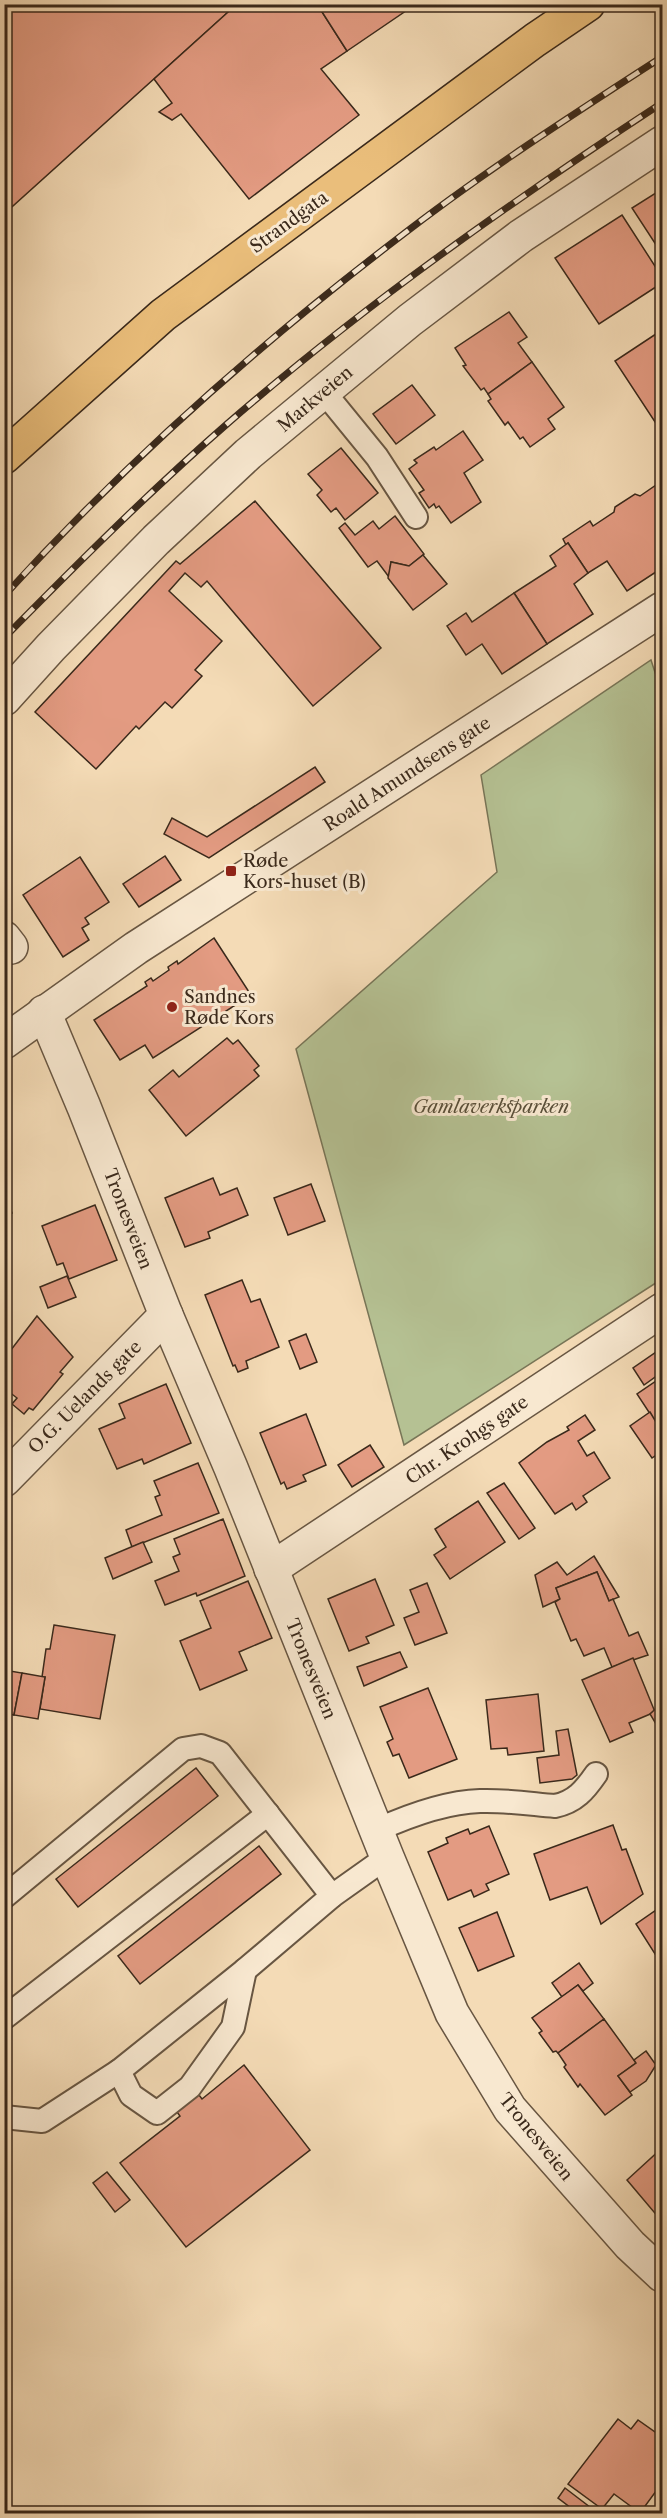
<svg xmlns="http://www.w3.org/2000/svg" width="667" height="2518" viewBox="0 0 667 2518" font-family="'Libre Caslon Text',serif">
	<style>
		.green { fill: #b5c193; stroke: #787557; stroke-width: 1.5 }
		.building { fill: #e39b82; stroke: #3a291b; stroke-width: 1.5 }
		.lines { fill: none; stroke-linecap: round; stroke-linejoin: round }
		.service-casing { stroke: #685642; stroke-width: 26 }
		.minor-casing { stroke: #685642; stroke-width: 36 }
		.tertiary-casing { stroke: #685642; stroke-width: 36 }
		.primary-casing { stroke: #3a291b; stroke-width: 36 }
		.service { stroke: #f8e8d0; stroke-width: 22 }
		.minor { stroke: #f8e8d0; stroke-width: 33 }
		.tertiary { stroke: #f8e8d0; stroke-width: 33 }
		.primary { stroke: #eabe7b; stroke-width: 33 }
		.rail-casing { stroke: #3a291b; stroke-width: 7 }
		.rail { stroke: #f8e8d0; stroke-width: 4.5; stroke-dasharray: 14; stroke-linecap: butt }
		.poi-dot { fill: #8f2418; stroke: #f8e8d0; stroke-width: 2 }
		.labels { text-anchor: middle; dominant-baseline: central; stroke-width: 6; stroke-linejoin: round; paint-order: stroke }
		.street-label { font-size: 18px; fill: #3a291b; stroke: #f8e8d0 }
		.poi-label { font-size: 18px; fill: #3a291b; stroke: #f8e8d0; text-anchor: start }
		.park-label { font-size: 18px; font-style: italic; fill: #594f39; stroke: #f8e8d0 }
	</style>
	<rect width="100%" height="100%" fill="#f4dbb6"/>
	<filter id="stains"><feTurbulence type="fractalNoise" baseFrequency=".00333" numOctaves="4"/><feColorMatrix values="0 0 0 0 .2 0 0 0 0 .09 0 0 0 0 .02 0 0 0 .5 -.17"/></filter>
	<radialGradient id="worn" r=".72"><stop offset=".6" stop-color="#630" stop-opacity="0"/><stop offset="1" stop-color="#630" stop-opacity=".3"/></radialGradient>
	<path class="green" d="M651 660 662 694V1279L404 1445 296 1049 497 872 481 775Z"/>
	<g class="building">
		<path d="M16 4H237L4 214V15Z"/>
		<path d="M237 4H317L347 51 321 69 359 115 249 199 181 114 172 120 159 112 172 103 154 79Z"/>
		<path d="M317 4H416L347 51Z"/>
		<path d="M662 189V254L632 208Z"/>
		<path d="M622 215 662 277V283L599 324 555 258Z"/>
		<path d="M509 312 527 337 518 343 532 362 488 394 484 388 481 390 463 366 466 365 455 348Z"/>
		<path d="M662 330V426L659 428 615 361Z"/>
		<path d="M532 362 564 407 548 419 555 429 530 447 523 437 520 439 508 422 505 425 488 401 491 399 488 394Z"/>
		<path d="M412 385 435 415 396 444 373 414Z"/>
		<path d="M463 431 483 460 464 473 481 502 451 523 439 506 436 508 434 504 429 508 419 493 424 490 409 469 417 463 414 460 434 447 436 450Z"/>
		<path d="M341 448 378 493 345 520 336 508 331 512 317 495 322 490 308 474Z"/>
		<path d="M662 481V568L627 591 607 561 588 573 568 543 566 545 563 539 590 521 593 526 614 512 615 507 635 494 640 496Z"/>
		<path d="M255 501 381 648 313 706 207 581 201 587 185 573 169 591 222 641 195 670 202 676 172 708 165 702 139 729 136 726 96 769 35 712 176 561 180 564Z"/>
		<path d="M395 516 424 554 409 566 391 562 389 577 377 561 368 567 339 528 345 523 355 535 373 521 379 529Z"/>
		<path d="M568 543 588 573 574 584 593 614 547 644 514 593 556 566 550 556Z"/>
		<path d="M423 555 447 584 413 610 388 578 391 562 409 566Z"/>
		<path d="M514 593 547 644 502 674 482 644 466 655 447 626 466 613 472 622Z"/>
		<path d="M315 767 325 782 209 858 164 834 172 818 207 837Z"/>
		<path d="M165 856 181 880 139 907 123 884Z"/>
		<path d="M80 857 109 902 85 918 89 924 82 928 89 940 63 957 23 895Z"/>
		<path d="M214 938 251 995 153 1058 145 1045 120 1060 94 1020 147 986 145 982 151 978 153 981 169 970 168 967 177 961 178 964Z"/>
		<path d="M227 1038 233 1044 238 1040 259 1066 254 1070 259 1076 186 1136 149 1090 173 1070 179 1077Z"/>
		<path d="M213 1178 220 1195 237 1188 248 1215 208 1232 210 1238 185 1247 165 1198Z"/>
		<path d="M311 1184 325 1221 288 1235 274 1198Z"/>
		<path d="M4 1192 12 1213 4 1216Z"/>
		<path d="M95 1205 117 1260 69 1279 63 1263 57 1265 42 1226Z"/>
		<path d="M67 1276 76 1297 48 1308 40 1287Z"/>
		<path d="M242 1280 251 1302 260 1299 279 1347 246 1361 248 1368 238 1372 235 1365 233 1366 205 1295Z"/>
		<path d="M37 1316 73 1357 60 1372 63 1374 33 1410 29 1408 24 1414 12 1404 17 1398 4 1388V1359Z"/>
		<path d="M306 1334 317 1362 300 1369 289 1341Z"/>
		<path d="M662 1348V1372L644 1385 633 1368Z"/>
		<path d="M662 1377V1432L637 1394Z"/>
		<path d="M166 1384 191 1443 144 1464 142 1459 117 1469 99 1429 125 1418 119 1404Z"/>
		<path d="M650 1412 662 1432V1451L652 1458 630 1426Z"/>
		<path d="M306 1414 326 1465 303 1475 306 1481 287 1489 284 1482 281 1484 260 1433Z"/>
		<path d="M585 1415 595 1430 578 1441 587 1456 594 1452 610 1478 583 1496 587 1502 576 1510 572 1503 555 1514 519 1463 547 1442 569 1430 567 1427Z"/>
		<path d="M370 1445 384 1467 352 1487 338 1465Z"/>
		<path d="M198 1463 219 1513 132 1547 126 1530 162 1515 155 1497 160 1495 154 1481Z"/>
		<path d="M504 1483 535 1528 519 1539 487 1493Z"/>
		<path d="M478 1501 505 1542 450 1579 434 1555 446 1547 435 1529Z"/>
		<path d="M223 1519 245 1576 197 1596 196 1593 165 1605 155 1581 179 1571 173 1557 180 1554 174 1539Z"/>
		<path d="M143 1542 152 1562 113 1579 105 1558Z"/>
		<path d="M594 1556 619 1597 609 1601 597 1572 556 1588 560 1599 543 1607 535 1575 557 1562 567 1575Z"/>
		<path d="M597 1572 609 1601 613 1599 629 1636 638 1632 648 1655 612 1667 604 1648 584 1656 576 1639 571 1641 555 1602 560 1599 556 1588Z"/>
		<path d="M375 1579 394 1625 366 1637 369 1643 349 1651 328 1599Z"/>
		<path d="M248 1581 272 1638 239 1652 247 1670 200 1690 180 1641 211 1628 200 1601Z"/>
		<path d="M427 1583 447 1633 415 1645 404 1618 419 1612 410 1590Z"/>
		<path d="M54 1625 115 1635 100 1719 40 1709 45 1677H42L46 1649H50Z"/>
		<path d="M400 1652 407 1667 364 1686 357 1667Z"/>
		<path d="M633 1658 655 1712 629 1723 633 1732 610 1742 582 1680Z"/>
		<path d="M4 1670 22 1673 14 1715 4 1713Z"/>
		<path d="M22 1673 45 1677 38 1719 14 1715Z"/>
		<path d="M428 1688 457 1759 409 1778 399 1754 393 1756 387 1742 393 1739 380 1707Z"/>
		<path d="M538 1694 544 1751 508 1755 507 1748 491 1749 486 1700Z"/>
		<path d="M662 1703V1734L650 1714Z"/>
		<path d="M568 1729 577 1775 572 1779 540 1783 537 1758 559 1755 556 1731Z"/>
		<path d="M196 1768 218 1796 78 1907 56 1879Z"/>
		<path d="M613 1825 622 1850 626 1849 643 1894 601 1924 587 1887 550 1900 534 1854Z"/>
		<path d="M489 1826 509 1874 486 1884 489 1890 474 1897 471 1890 448 1900 428 1852 448 1843 446 1838 468 1829 470 1834Z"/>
		<path d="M259 1846 281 1874 140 1984 118 1956Z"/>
		<path d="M662 1906V1965L636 1924Z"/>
		<path d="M497 1912 514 1956 478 1971 459 1928Z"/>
		<path d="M579 1963 593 1983 583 1991 578 1985 562 1997 552 1983Z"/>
		<path d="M578 1985 604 2019 558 2053 556 2051 553 2052 539 2033 542 2031 532 2018Z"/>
		<path d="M604 2019 636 2063 618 2076 632 2095 605 2115 580 2084 578 2087 564 2067 566 2065 558 2053Z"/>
		<path d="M646 2051 656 2065 646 2081 630 2092 618 2076 636 2063 634 2060Z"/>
		<path d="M244 2065 310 2150 186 2247 120 2163 180 2116 174 2108 196 2091 202 2099Z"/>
		<path d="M662 2148V2215L659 2218 627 2180Z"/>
		<path d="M107 2172 130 2200 115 2212 93 2183Z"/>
		<path d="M618 2419 631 2429 638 2420 662 2437V2483L640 2513 614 2494 602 2509 568 2484Z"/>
		<path d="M565 2488 599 2514H579L558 2498Z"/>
	</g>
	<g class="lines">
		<defs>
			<g id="service">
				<path d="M324 392 377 457 416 517"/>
				<path d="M377 1830C408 1816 445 1802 480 1801 505 1800 531 1804 555 1806 575 1802 585 1790 596 1774"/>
				<path d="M4 1897 183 1749 201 1746 220 1753 332 1896"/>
				<path d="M4 2018 268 1814"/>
				<path d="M119 2071 131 2095 157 2113 190 2087 233 2027 245 1970"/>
				<path d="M4 2117 42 2121 119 2071 245 1970 332 1896 387 1857"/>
			</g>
			<g id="minor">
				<path d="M4 699 51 647 156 540 248 454 410 320 521 236 662 143"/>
				<path d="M4 938 11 947"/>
				<path d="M44 1012 84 1107 166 1315 231 1468 387 1857 452 2013 510 2109 630 2245 662 2275"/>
				<path d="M4 1480 166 1315"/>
				<path d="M271 1569 662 1310"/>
			</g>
			<path id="tertiary" d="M4 1042 136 948 662 609"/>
			<path id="primary" d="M4 457 163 315 535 40 588 4"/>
		</defs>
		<use href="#service" class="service-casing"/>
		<use href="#minor" class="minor-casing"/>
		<use href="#tertiary" class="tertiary-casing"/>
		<use href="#primary" class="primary-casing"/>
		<use href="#service" class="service"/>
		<use href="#minor" class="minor"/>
		<use href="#tertiary" class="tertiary"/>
		<use href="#primary" class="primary"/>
		<defs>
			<g id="rail">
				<path d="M4 596C123 465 257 346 397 239 482 173 572 115 662 57"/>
				<path d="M4 638C77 564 149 492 227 424 363 306 512 201 662 103"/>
			</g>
		</defs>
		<use href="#rail" class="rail-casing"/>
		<use href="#rail" class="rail"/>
	</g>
	<g class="poi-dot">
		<rect x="225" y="865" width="12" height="12" rx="3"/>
		<circle cx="172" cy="1007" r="6"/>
	</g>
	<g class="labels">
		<g class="street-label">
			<text transform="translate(289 222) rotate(-36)">Strandgata</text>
			<text transform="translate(315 399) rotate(-40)">Markveien</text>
			<text transform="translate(407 774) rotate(-33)">Roald Amundsens gate</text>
			<text transform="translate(128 1219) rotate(69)">Tronesveien</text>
			<text transform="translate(85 1397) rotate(-45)">O.G. Uelands gate</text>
			<text transform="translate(467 1440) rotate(-34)">Chr. Krohgs gate</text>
			<text transform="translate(311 1669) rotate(68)">Tronesveien</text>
			<text transform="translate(536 2137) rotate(51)">Tronesveien</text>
		</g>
		<g class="poi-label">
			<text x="243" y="861">Røde<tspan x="243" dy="21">Kors-huset (B)</tspan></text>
			<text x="184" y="997">Sandnes<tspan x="184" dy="21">Røde Kors</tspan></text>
		</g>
		<g class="park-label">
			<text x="491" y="1107">Gamlaverksparken</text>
		</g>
	</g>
	<rect width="667" height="2518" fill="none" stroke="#f4dbb6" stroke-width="24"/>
	<rect x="6" y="6" width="655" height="2506" fill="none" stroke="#3a291b" stroke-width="3"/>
	<rect x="12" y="12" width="643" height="2494" fill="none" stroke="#3a291b" stroke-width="1.5"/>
	<rect width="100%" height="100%" filter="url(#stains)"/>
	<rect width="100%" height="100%" fill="url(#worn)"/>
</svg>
